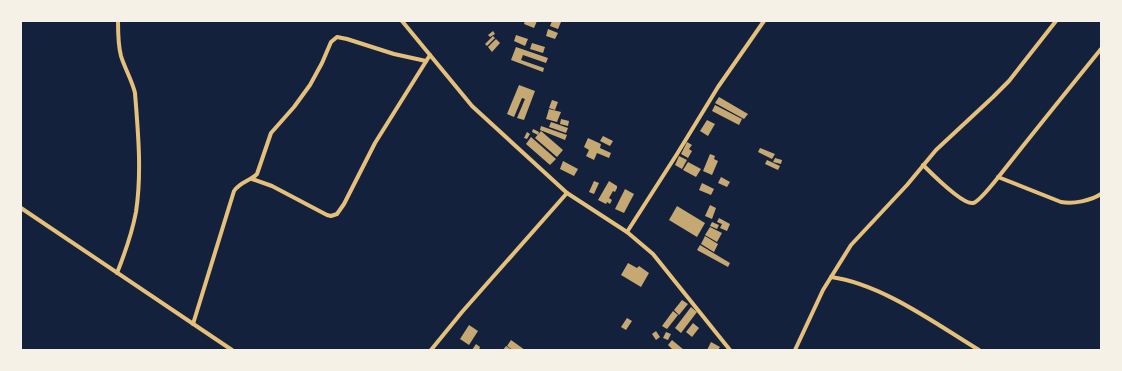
<svg xmlns="http://www.w3.org/2000/svg" width="1122" height="371" viewBox="0 0 1122 371" font-family="'Roboto Condensed',sans-serif">
	<style>
		.building { fill: #c6a872 }
		.lines { fill: none; stroke-linecap: round; stroke-linejoin: round }
		.minor { stroke: #e5c07b; stroke-width: 4 }
	</style>
	<rect width="100%" height="100%" fill="#14213d"/>
	<g class="building">
		<path d="M525 21H537L534 28 524 24Z"/>
		<path d="M552 21 561 22 558 29 550 26Z"/>
		<path d="M548 29 558 33 555 39 546 36Z"/>
		<path d="M493 31 495 34 490 37 488 35Z"/>
		<path d="M516 35 528 39 525 46 514 41Z"/>
		<path d="M493 36 495 38 487 46 485 44Z"/>
		<path d="M496 39 500 43 492 52 488 47Z"/>
		<path d="M532 43 545 47 543 53 530 49Z"/>
		<path d="M516 47 548 58 546 63 523 55 521 60 544 68 543 72 511 60Z"/>
		<path d="M519 85 535 91 524 120 517 118 525 99 522 98 514 117 507 114Z"/>
		<path d="M719 97 748 114 744 119 715 103Z"/>
		<path d="M552 100 558 102 555 110 549 108Z"/>
		<path d="M715 105 742 119 739 125 712 111Z"/>
		<path d="M549 109 561 112 557 122 546 119Z"/>
		<path d="M561 119 569 121 568 126 560 124Z"/>
		<path d="M707 120 715 124 708 136 700 131Z"/>
		<path d="M551 122 568 128 566 133 549 127Z"/>
		<path d="M541 126 567 135 565 140 540 130Z"/>
		<path d="M533 129 539 132 538 135 532 132Z"/>
		<path d="M541 131 563 150 557 157 535 138Z"/>
		<path d="M527 132 530 134 527 139 524 138Z"/>
		<path d="M603 136 613 141 610 146 600 141Z"/>
		<path d="M531 137 556 159 550 165 526 144Z"/>
		<path d="M588 138 601 144 600 148 611 153 609 158 597 153 594 160 586 156 589 150 584 147Z"/>
		<path d="M687 142 692 145 689 149 692 151 688 158 681 154Z"/>
		<path d="M760 148 775 154 772 159 758 152Z"/>
		<path d="M710 154 715 156 714 159 718 161 712 175 703 171Z"/>
		<path d="M679 156 687 160 682 169 675 165Z"/>
		<path d="M775 158 782 160 781 164 773 162Z"/>
		<path d="M767 160 780 166 778 170 765 164Z"/>
		<path d="M563 161 578 169 574 176 560 169Z"/>
		<path d="M688 162 701 169 696 177 683 170Z"/>
		<path d="M721 177 730 182 727 187 718 183Z"/>
		<path d="M594 181 599 183 594 194 589 192Z"/>
		<path d="M609 181 617 186V188L615 192 613 191 609 198 612 200 610 204 607 202 606 204 598 200Z"/>
		<path d="M702 183 714 189 711 195 699 190Z"/>
		<path d="M625 189 634 194 624 213 615 209Z"/>
		<path d="M710 205 716 208 712 219 705 216Z"/>
		<path d="M677 206 705 223 697 237 669 220Z"/>
		<path d="M719 218 730 224 727 231 720 228 722 224 717 222Z"/>
		<path d="M712 222 719 225 717 229 710 226Z"/>
		<path d="M710 227 722 233 717 242 705 235Z"/>
		<path d="M705 236 718 244 714 252 701 244Z"/>
		<path d="M700 245 730 263 728 267 697 250Z"/>
		<path d="M628 263 637 268 639 266 649 273 641 287 621 275Z"/>
		<path d="M682 300 688 304 679 315 674 310Z"/>
		<path d="M691 307 697 312 681 333 675 328Z"/>
		<path d="M673 311 678 315 667 329 662 326Z"/>
		<path d="M627 318 632 321 626 330 621 327Z"/>
		<path d="M693 323 699 328 692 337 686 332Z"/>
		<path d="M469 325 478 331 469 345 460 339Z"/>
		<path d="M656 331 660 337 656 340 652 334Z"/>
		<path d="M666 332 671 334 668 340 663 338Z"/>
		<path d="M511 340 525 350H513L507 346Z"/>
		<path d="M672 340 684 350H673L668 345Z"/>
		<path d="M711 342 720 347 718 350H707Z"/>
		<path d="M476 344 480 347 479 350H472Z"/>
		<path d="M506 346 512 350H503Z"/>
	</g>
	<g class="lines">
		<g class="minor">
			<path d="M402 21 472 106 567 193 627 232 653 254 730 350"/>
			<path d="M923 165C931 173 963 205 973 203 979 202 996 180 1000 175 1033 133 1067 91 1101 49"/>
			<path d="M998 177 1061 202C1074 204 1090 201 1101 194"/>
			<path d="M252 179 272 186 327 215 331 216 337 214 344 204 375 143 430 55"/>
			<path d="M21 208 232 350"/>
			<path d="M627 232 677 154 718 87 764 21"/>
			<path d="M117 273C125 253 132 233 136 212 142 172 138 132 135 93 132 80 125 69 121 56 118 45 118 33 118 21"/>
			<path d="M831 277C882 284 936 324 979 350"/>
			<path d="M193 324 234 191C240 182 250 181 257 174L271 133 294 107 310 85 322 63 331 42 337 37 347 39 394 54 426 61"/>
			<path d="M431 350 462 312 567 193"/>
			<path d="M795 350 823 290 851 245 907 185 936 150 993 97 1009 81 1056 21"/>
		</g>
	</g>
	<rect width="1122" height="371" fill="none" stroke="#f6f1e7" stroke-width="44"/>
</svg>
